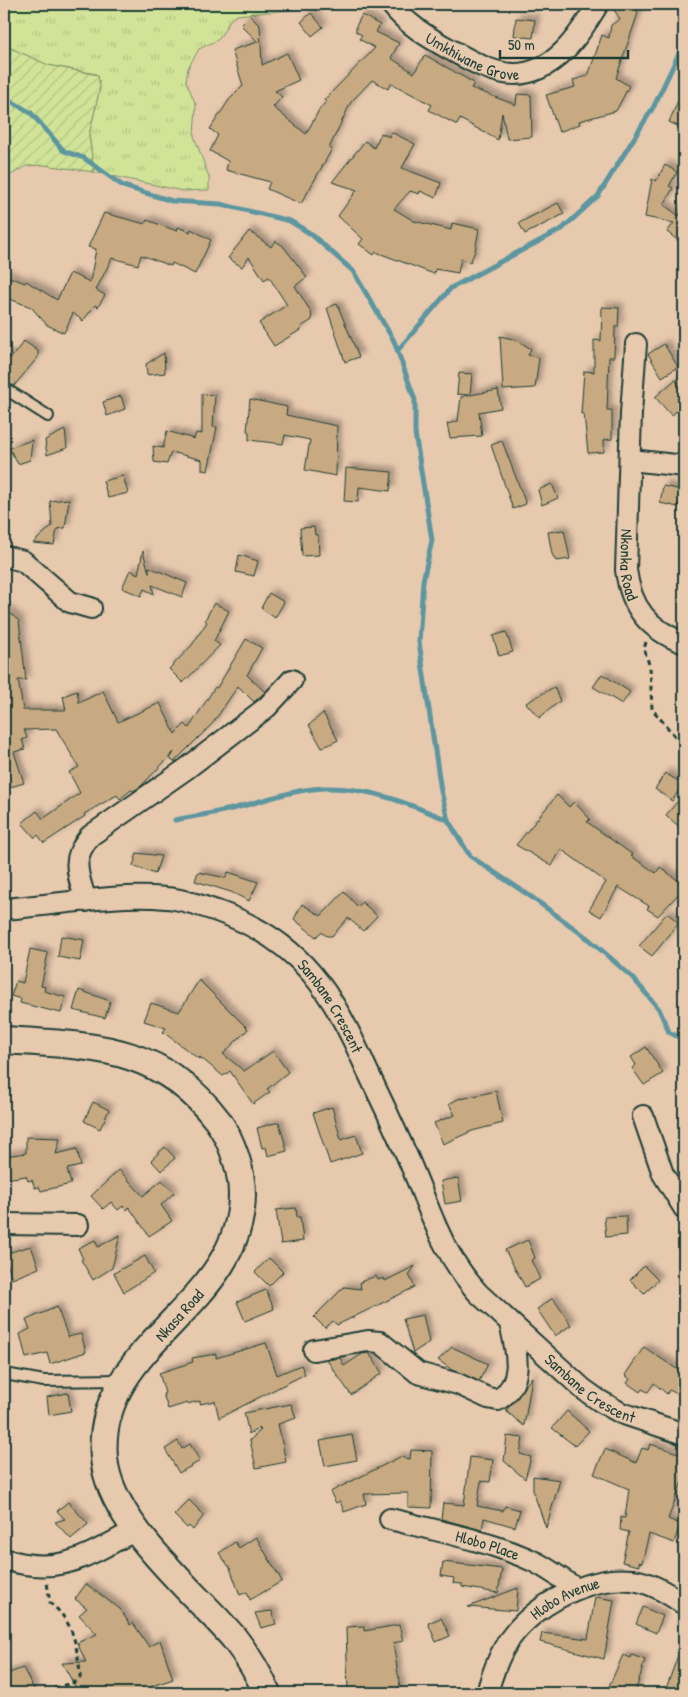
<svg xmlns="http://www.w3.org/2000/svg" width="688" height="1697" viewBox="0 0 688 1697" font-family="'Patrick Hand',sans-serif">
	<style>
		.grass { fill: url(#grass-tufts); stroke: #789066 }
		.garden { fill: url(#garden-furrows); stroke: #789066 }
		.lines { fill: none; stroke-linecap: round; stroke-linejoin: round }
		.stream { stroke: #5d969f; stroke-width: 5 }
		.building { fill: #c7aa81; stroke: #1f3d34; filter: url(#shadow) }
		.service-casing { stroke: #1f3d34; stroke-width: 14 }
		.minor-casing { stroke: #1f3d34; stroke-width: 24 }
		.tertiary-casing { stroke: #1f3d34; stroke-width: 30 }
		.path { stroke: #1f3d34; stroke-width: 3; stroke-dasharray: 5 4; stroke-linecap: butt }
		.service { stroke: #e7c9ae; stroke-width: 10 }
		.minor { stroke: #e7c9ae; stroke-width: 20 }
		.tertiary { stroke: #e7c9ae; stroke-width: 26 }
		.labels { text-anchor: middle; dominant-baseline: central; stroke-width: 5; stroke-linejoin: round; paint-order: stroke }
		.street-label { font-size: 16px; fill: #1f3d34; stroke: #e7c9ae }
	</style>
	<defs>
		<pattern id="grass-tufts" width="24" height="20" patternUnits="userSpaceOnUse" patternTransform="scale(1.25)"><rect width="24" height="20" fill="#d1e397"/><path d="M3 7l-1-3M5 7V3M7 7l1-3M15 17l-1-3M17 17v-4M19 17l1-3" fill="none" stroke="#b3c483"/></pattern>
		<pattern id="garden-furrows" width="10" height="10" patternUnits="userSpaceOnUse" patternTransform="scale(1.25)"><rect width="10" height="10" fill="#d1e397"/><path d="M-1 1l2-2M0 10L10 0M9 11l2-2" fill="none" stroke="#b3c483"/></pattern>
		<filter id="shadow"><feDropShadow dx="4.5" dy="-4.5" stdDeviation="2.5" flood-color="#0004"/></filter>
	</defs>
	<rect width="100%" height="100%" fill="#e7c9ae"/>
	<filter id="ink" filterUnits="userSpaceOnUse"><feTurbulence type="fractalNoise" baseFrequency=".02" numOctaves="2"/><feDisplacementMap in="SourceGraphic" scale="10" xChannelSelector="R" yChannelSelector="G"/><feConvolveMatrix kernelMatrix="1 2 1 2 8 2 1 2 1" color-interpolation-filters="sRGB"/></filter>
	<g filter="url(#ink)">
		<path class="grass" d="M4 4H300L290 10 237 15 230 20 219 39 199 49 188 68 186 81 196 105 194 136 209 177V190L183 191 94 172 89 135 100 88 96 74 48 65 4 45Z"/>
		<path class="garden" d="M4 45 48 65 98 75 100 88 89 135 94 172 44 165 26 166 4 179Z"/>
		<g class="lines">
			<g class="stream">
				<path d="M4 97 31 113 64 151 84 158 123 186 172 201 220 204 290 221 311 234 353 271 394 341 415 400V433L432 540 423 581 419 642 441 791 448 820 470 856 530 896 586 937 615 962 633 978 659 1009 669 1032 684 1040"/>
				<path d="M398 350 451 288 562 229 598 196 654 106 684 43"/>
				<path d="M175 820C195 816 216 813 236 808 265 800 295 789 326 788 369 787 409 804 448 820"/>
			</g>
		</g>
		<g class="building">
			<path d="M625 4H632L638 13 616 78 629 86 616 111 579 121 580 124 559 132 546 95 575 87 573 80 588 76 602 35 609 38 611 25 620 19 614 10Z"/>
			<path d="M311 13 323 27 312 36 301 22Z"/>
			<path d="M362 15 380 25 376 32 399 43 391 58 414 73 425 55 474 83 471 88 516 105 517 94 531 95 532 137 507 139 502 113 498 140 460 119 457 125 429 110 432 105 391 83 388 89 372 80 351 102 329 148 332 149 301 204 267 189 270 182 226 170 228 161 210 151 218 135 210 129 229 100 243 86 232 50 258 42 241 25 250 16 260 26 262 65 287 53 299 80 275 91 282 97 273 107 306 134 319 110 326 102 324 100 375 48 359 39 362 35 356 32V26Z"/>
			<path d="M516 18 535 20 533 38 514 36Z"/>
			<path d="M684 87V129L669 122Z"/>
			<path d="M391 132 415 144 402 168 441 183 436 198 420 191 419 194 410 191 394 209 414 221 451 230 452 223 479 229 475 251 470 263 461 258 458 273 435 269 434 274 376 252 374 255 359 244 363 239 338 216 357 190 332 182 365 141 374 148 381 133 389 137Z"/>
			<path d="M665 165 677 172 669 186 673 188 664 205 679 216 684 209V245L667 232 674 223 645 217 652 179 656 181Z"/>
			<path d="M558 203 564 214 525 234 519 223Z"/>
			<path d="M104 213 145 224 147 220 177 231 178 227 190 232 191 229 211 240 195 274 172 263 171 266 141 255 138 265 112 258 96 290 105 295 98 307 95 305 83 321 73 313 64 333 47 325 31 307 4 297V275L25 283 26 281 57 300 70 273 90 282 96 249 88 247Z"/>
			<path d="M249 231 271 247 276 241 283 246 307 277 295 286 311 312 312 320 301 327 302 329 274 346 259 323 287 305 269 277 264 280 249 257 242 267 228 258Z"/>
			<path d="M337 304 359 357 345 362 327 308Z"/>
			<path d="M602 307 619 308 618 327H615L614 357H609L607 410H612V439L604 440V452L588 453 584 414H581L584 371 594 372V340L601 341Z"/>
			<path d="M500 336 517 340 531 349 528 355 539 358 535 388 503 390Z"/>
			<path d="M24 341 38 351V357L14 386 4 381V352L11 358Z"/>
			<path d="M664 344 678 367 662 377 648 354Z"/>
			<path d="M164 353 165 373 147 375 146 364Z"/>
			<path d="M459 373 472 374 470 395 498 390 501 408 479 412 482 436 450 438 447 424 458 421 461 397 469 395 457 394Z"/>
			<path d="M675 380 684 391V418L676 411 672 416 655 397Z"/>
			<path d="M202 394 215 395 213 427H217L208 471 202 470V460L171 452 167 464 154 462 153 446 163 448 167 431 194 439 196 433 202 434Z"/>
			<path d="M121 396 125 409 107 416 103 402Z"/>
			<path d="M250 399 287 407 286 415 337 426 336 476 305 470 310 440 285 435 283 444 249 440V432L247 431Z"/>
			<path d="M65 430 67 448 47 455 45 440Z"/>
			<path d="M32 440 30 460 18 464 9 448Z"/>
			<path d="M502 441 526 504 513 509 491 445Z"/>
			<path d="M346 468 392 472 390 491 359 487 358 502 344 501Z"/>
			<path d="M123 476 128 493 108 498 103 481Z"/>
			<path d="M552 484 558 498 542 505 538 490Z"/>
			<path d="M663 486 682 490 678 507 660 503Z"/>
			<path d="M69 499 65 528 57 529 54 545 33 543 52 526 50 501Z"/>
			<path d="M314 527 315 535H318L319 555 302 556 300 528Z"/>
			<path d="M564 530 570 559 556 561 552 554 548 532Z"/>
			<path d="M143 551 149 573V567L187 583 182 597 152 585 154 594 144 589 141 596 122 588 130 570 138 574Z"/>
			<path d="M239 555 258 561 254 576 236 572Z"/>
			<path d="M269 593 284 602 275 618 261 608Z"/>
			<path d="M214 603 229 611 214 641 220 645 183 683 169 669 192 645 207 622 205 620Z"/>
			<path d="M4 608 19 621 26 680H18L23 710H66L63 696 77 691 79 703 103 691 118 722 160 703 175 734 185 724 189 728 215 687 217 688 246 639 262 648 247 675 265 692 254 702 238 686 213 723 174 762 170 759 174 752 140 787 133 791 131 790 120 799 117 795 84 814 85 816 44 843 38 835 35 838 22 823 37 811 43 819 80 793 69 772 79 767 56 729 24 730 27 738 22 740 25 749 14 752 24 783 4 789Z"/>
			<path d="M506 632 513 652 499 656 493 636Z"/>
			<path d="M602 674 630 692 622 704 593 687Z"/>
			<path d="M554 687 560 701 539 718 526 703Z"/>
			<path d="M323 713 338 740 322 748 309 725Z"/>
			<path d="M665 773 683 784 672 801 655 789Z"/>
			<path d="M684 794V831L666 815Z"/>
			<path d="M557 795 569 807 574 802 590 819 587 822 633 855 631 856 656 873 660 867 684 885V888L658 916 647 909 649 906 618 887 601 917 589 910 606 882 561 849 552 866 516 845Z"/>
			<path d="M137 853 161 856 155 874 133 866Z"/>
			<path d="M198 872 226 878 228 872 258 882 249 901 231 892 195 881Z"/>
			<path d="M344 892 358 907 362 902 377 916 363 931 348 918 332 936H327L321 932 316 937 294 919 302 904 321 916Z"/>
			<path d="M667 913 679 923 652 956 639 946Z"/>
			<path d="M61 936 84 940 80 961 58 957Z"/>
			<path d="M30 949 48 953 41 986 45 987 44 991 65 997 61 1013 20 1003 21 999 11 996 16 981 23 983Z"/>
			<path d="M199 980 248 1029 223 1054 244 1071 273 1051 288 1072 267 1089 270 1092 253 1104 230 1071 223 1076 200 1057 199 1059 163 1032 166 1028 144 1021 151 1003 179 1012Z"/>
			<path d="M79 990 110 1001 105 1018 73 1010Z"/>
			<path d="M646 1047 663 1073 644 1085 632 1068 636 1065 631 1057Z"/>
			<path d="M496 1091 503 1123 472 1131 443 1144 434 1123 455 1115 449 1104 460 1098 461 1099Z"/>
			<path d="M93 1102 109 1110 100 1129 84 1121Z"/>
			<path d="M332 1107 341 1140 356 1135 362 1153 330 1164 313 1113Z"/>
			<path d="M279 1122 287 1151 268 1156 266 1147 262 1148 257 1128Z"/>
			<path d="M26 1137 60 1138 56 1154 77 1149 81 1166 67 1169 71 1184 41 1191 39 1187 35 1188 32 1180 28 1181 26 1176 5 1179V1156L26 1153Z"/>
			<path d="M165 1147 175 1158 161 1171 151 1160Z"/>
			<path d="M119 1170 143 1196 162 1180 174 1193 161 1205 172 1221 149 1236 129 1207 127 1210 123 1206 118 1210 111 1202 103 1209 91 1196Z"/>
			<path d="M458 1178 462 1201 445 1204 441 1181Z"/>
			<path d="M296 1208 297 1217H300L303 1241 281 1244 276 1210Z"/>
			<path d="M626 1216 627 1235 606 1237 604 1217Z"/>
			<path d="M120 1235 112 1268 93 1280 81 1260 83 1259 78 1248 95 1240 98 1247Z"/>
			<path d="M528 1240 535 1258 531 1260 540 1279 525 1287 505 1250Z"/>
			<path d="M31 1246 39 1268 12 1279 4 1254Z"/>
			<path d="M145 1256 154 1273 124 1292 114 1273Z"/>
			<path d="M269 1258 283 1272 269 1286 255 1272Z"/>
			<path d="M415 1266 409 1275 415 1287 337 1325 333 1321 325 1328 314 1317 344 1287 361 1289 360 1282 376 1276 378 1280 384 1278 385 1281Z"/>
			<path d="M644 1266 658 1280 644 1294 630 1280Z"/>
			<path d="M266 1290 274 1309 245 1321 237 1302Z"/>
			<path d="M553 1298 571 1325 555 1336 537 1309Z"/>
			<path d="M57 1307 68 1337 81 1334 86 1352 50 1364 47 1353 26 1358 20 1334 30 1329 26 1320Z"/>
			<path d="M423 1315 429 1342 413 1353 403 1319Z"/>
			<path d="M266 1343 277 1375 301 1365 305 1374 219 1418 215 1401 200 1404V1401L187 1404V1403L168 1409 163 1394 165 1393 159 1373 193 1362 192 1358 216 1354V1358Z"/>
			<path d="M452 1347 488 1364 479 1381 452 1370 438 1360Z"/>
			<path d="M644 1347 684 1374V1397L669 1390 667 1394 654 1383 648 1392 642 1389 640 1392 627 1383 630 1379 625 1375Z"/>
			<path d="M369 1353 382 1373 351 1395 327 1360 340 1358 344 1366 362 1354Z"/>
			<path d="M532 1377 524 1426 506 1411Z"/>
			<path d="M68 1393 71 1411 49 1415 47 1397Z"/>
			<path d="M291 1404 296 1418 278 1424 286 1462 256 1468 250 1440 261 1430 259 1428 249 1434 244 1413Z"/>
			<path d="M567 1411 589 1431 575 1446 552 1428Z"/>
			<path d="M352 1435 357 1460 325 1466 320 1441Z"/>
			<path d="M507 1436 523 1438 520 1454 531 1457 525 1479 504 1461Z"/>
			<path d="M178 1441 182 1449 190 1444 200 1461 179 1473 165 1449Z"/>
			<path d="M650 1444 684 1455V1476L668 1519 680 1524 674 1543 649 1534 642 1563 639 1562V1566L622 1562 629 1532 620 1530 621 1517 625 1518 629 1489 594 1474 605 1449 636 1463 642 1448 648 1450Z"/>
			<path d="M411 1450 432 1451 431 1508 408 1507V1493L364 1494 366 1504 344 1512 340 1501 336 1503 330 1492 400 1457 410 1459Z"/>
			<path d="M470 1457 493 1460 490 1482 481 1481 477 1506 503 1511 505 1506 520 1510 515 1527 484 1518 482 1530 441 1519 443 1503 464 1505Z"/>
			<path d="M533 1476 560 1480 546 1528 533 1491Z"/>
			<path d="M189 1500 204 1515 193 1530 189 1526 187 1528 174 1515Z"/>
			<path d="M68 1502 88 1524 71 1539 55 1522 65 1519 57 1511Z"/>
			<path d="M256 1537 282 1581 250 1600 247 1592 240 1595 230 1568 219 1553 235 1542 239 1548Z"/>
			<path d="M443 1562 502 1569 498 1593 462 1587V1584L453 1583 454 1578 441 1576Z"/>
			<path d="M86 1584 120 1609 130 1625 133 1623 149 1647 160 1640 173 1679 152 1686 153 1689 132 1693H79L62 1663 86 1662 77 1643 97 1634 79 1615 87 1608 75 1599Z"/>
			<path d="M518 1588 516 1611 468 1607Z"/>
			<path d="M595 1597 614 1600 604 1659 540 1642 542 1633 588 1639Z"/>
			<path d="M643 1607 663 1616 656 1633 636 1624Z"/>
			<path d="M272 1611 276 1624 261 1628 255 1613Z"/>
			<path d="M441 1618 450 1636 436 1642 428 1623Z"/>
			<path d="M399 1625 403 1641 393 1643 401 1693H348L346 1627 364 1626V1631Z"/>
			<path d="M681 1647 684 1648V1693L667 1686Z"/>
			<path d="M623 1655 631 1658 632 1655 645 1660 635 1693H606Z"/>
			<path d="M23 1668 36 1693H4V1675Z"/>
		</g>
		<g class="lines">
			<defs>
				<g id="service">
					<path d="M4 388 48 416"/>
					<path d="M5 1374 44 1381 121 1380"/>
				</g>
				<g id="minor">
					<path id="s1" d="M391 4C406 24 429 38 451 50 469 60 493 74 514 74 555 74 580 34 598 4"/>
					<path id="s2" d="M636 344 631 413 626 570C631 608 648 629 684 643"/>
					<path d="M631 460 684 466"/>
					<path d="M4 556 23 561 70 602 91 608"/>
					<path d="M86 901C78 874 70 860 90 836L186 769 267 707 292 680"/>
					<path id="s3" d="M4 909C55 905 115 893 166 898 184 899 201 906 217 911 302 941 332 992 367 1070 381 1099 394 1127 407 1156 430 1208 439 1249 478 1293L583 1389 600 1401 621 1413 684 1434"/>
					<path d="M643 1116 663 1174 684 1208"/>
					<path d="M4 1224 78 1225"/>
					<path d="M314 1350 368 1341 380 1342 418 1373 458 1384 488 1398 498 1400C526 1382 516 1350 510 1323"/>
					<path id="s4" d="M390 1519C438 1531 490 1541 535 1562 549 1569 563 1580 577 1589"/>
					<path d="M4 1559C61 1577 87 1555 136 1530"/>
					<path id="s5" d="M487 1693C492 1675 498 1656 509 1640 534 1605 589 1575 632 1580 651 1582 668 1594 684 1604"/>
				</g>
				<path id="tertiary" d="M4 1040C91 1046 160 1044 218 1121 232 1141 242 1170 242 1195 241 1308 94 1342 104 1458 110 1524 193 1590 234 1638 247 1655 259 1674 267 1693"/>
			</defs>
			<use href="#service" class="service-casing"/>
			<use href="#minor" class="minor-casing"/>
			<use href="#tertiary" class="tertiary-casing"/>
			<g class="path">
				<path d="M646 642 644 649 650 667 652 709 684 747"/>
				<path d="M37 1693 75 1682 80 1678V1672C76 1644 74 1622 50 1603L47 1582"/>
			</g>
			<use href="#service" class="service"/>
			<use href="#minor" class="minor"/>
			<use href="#tertiary" class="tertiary"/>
		</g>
	</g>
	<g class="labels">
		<g class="street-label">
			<text stroke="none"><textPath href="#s1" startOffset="99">Umkhiwane Grove</textPath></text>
			<text stroke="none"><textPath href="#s2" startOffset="221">Nkonka Road</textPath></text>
			<text stroke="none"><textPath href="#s3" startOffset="368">Sambane Crescent</textPath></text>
			<text transform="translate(179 1315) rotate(-48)">Nkasa Road</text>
			<text stroke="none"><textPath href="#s3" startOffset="840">Sambane Crescent</textPath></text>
			<text stroke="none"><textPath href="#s4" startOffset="101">Hlobo Place</textPath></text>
			<text stroke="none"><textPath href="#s5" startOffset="129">Hlobo Avenue</textPath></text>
		</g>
	</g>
	<rect width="688" height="1697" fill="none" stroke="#e7c9ae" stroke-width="20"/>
	<rect x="10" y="10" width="668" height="1677" fill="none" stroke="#1f3d34" stroke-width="2" filter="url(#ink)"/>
	<path d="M500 50v8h128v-8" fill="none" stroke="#1f3d34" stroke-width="2.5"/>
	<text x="508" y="50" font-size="15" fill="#1f3d34" stroke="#e7c9ae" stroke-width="4" paint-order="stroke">50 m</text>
</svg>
